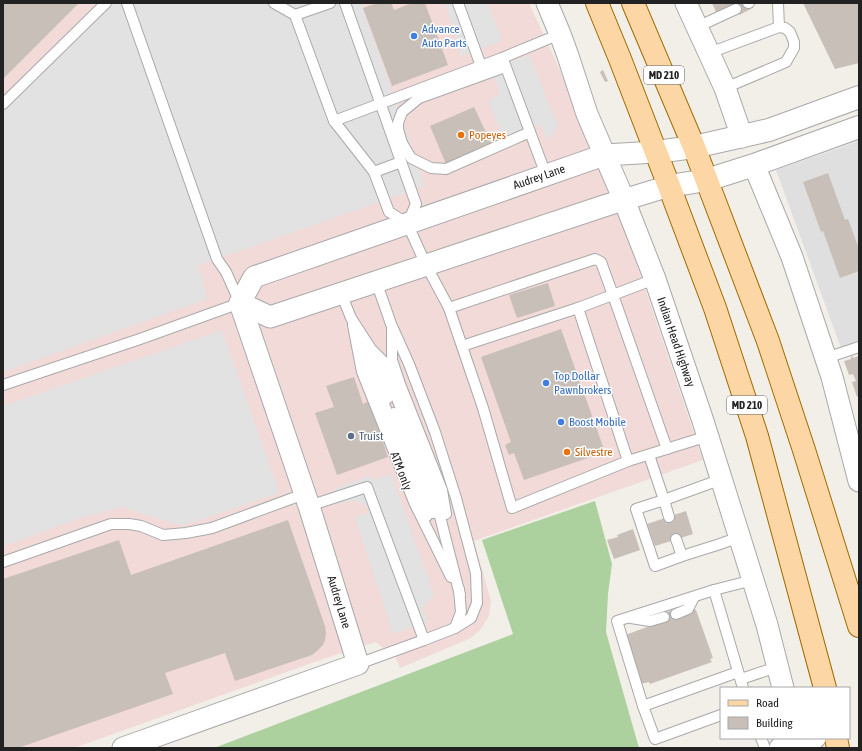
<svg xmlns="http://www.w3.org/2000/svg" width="862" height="751" viewBox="0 0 862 751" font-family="'Asap Condensed',sans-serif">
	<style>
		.residential { fill: #e0dfdf }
		.commercial { fill: #f2dad9 }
		.forest { fill: #add19e }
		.parking { fill: #e2e2e2 }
		.building { fill: #c7bfb8 }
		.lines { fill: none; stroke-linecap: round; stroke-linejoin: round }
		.service-casing { stroke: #a9a9a9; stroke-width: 12 }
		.minor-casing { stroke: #a9a9a9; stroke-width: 23 }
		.tertiary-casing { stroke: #a9a9a9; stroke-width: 24 }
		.primary-casing { stroke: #a06b00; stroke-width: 24 }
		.service { stroke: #fff; stroke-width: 10 }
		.minor { stroke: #fff; stroke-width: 21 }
		.tertiary { stroke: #fff; stroke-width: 22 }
		.primary { stroke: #fcd6a4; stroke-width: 22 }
		.shop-dot { fill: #3f7fe0; stroke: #fff; stroke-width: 1.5 }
		.food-dot { fill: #e8710a; stroke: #fff; stroke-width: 1.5 }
		.service-dot { fill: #5c6f8a; stroke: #fff; stroke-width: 1.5 }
		.labels { text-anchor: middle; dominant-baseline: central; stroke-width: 3; stroke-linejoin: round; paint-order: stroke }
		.shield { fill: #fff; stroke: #646464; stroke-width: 1 }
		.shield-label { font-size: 11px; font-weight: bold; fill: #222 }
		.shop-label { font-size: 12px; fill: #366cbe; stroke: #fff; text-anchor: start }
		.food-label { font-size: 12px; fill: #c56008; stroke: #fff; text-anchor: start }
		.street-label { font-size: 12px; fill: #222; stroke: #fff }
		.service-label { font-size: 12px; fill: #4e5e75; stroke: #fff; text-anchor: start }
	</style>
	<rect width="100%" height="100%" fill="#f2efe9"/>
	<path class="residential" d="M859 141V341L841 348 776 170Z"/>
	<path class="commercial" d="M3 3H529L582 118 624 226 703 460 474 541 491 601 489 616 481 629 471 638 400 668 391 647 383 648 376 642 323 659 74 748H3Z"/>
	<path class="forest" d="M595 501 612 564 608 594 606 632 639 748H214L513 634 482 540Z"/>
	<g class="parking">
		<path d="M112 3H361L425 186 217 259 198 265 207 299 3 372V112Z"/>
		<path d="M445 3H488L502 41 461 56Z"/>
		<path d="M529 55 558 126 548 141 540 124 504 139 488 101 498 95 499 93V90L491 69Z"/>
		<path d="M222 330 279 493 182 526 122 507 78 519 3 546V406Z"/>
		<path d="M391 474 434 595 423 606 422 609 424 614 429 620 393 634 355 517 368 513 369 509 365 505 356 501H349L340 504 335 489 369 476 374 480Z"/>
	</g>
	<g class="building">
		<path d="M3 3H79L3 79Z"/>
		<path d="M377 3H391L394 10 412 3H425L448 65 392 86 363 8Z"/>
		<path d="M712 3H748L751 9 739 15 734 4 721 11 716 12Z"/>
		<path d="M803 3H859V63L835 69Z"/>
		<path d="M603 70 608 81 605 82 600 72Z"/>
		<path d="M474 107 492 145 446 164 430 126Z"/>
		<path d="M828 173 845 220 848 219 859 249V271L840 278 823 231 821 232 803 182Z"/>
		<path d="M548 283 555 306 517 318 509 295Z"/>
		<path d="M561 329 605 452 524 480 514 453 509 455 505 445 511 442 481 357Z"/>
		<path d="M853 356V358L859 356V396L857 397 852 382 856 381 853 374 849 375 844 361 851 359V357Z"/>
		<path d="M354 377 363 404 369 401 388 457 337 475 315 413 334 407 326 386Z"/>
		<path d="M686 511 693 534 655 546 647 524Z"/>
		<path d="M288 520 325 626 326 633 325 640 323 645 318 650 312 655 235 681 225 653 165 673 173 694 18 748H3V579L119 540 131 575Z"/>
		<path d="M633 529 640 550 614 559 607 540 618 537 617 535Z"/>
		<path d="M694 608 695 610H696L713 658 710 659 712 662 650 684 649 682 640 684 624 639 628 634 664 621 661 614 673 610 676 618 682 612Z"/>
	</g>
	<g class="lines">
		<defs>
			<g id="service">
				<path d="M274 3 295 15 334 121 374 172 401 162"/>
				<path d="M345 3 416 204 408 222"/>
				<path d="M458 3 481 66"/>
				<path d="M748 3H749"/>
				<path d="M778 3 779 27"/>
				<path d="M295 15 330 3"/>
				<path d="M697 27 736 9"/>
				<path d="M709 53 779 27 785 28 790 32 794 42V48L786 62 725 88"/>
				<path d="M504 62 546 175"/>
				<path d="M505 67 419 98 402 112 398 123V129L402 143 411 158 431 168 446 169 530 132"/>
				<path d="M3 104 106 3"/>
				<path d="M334 121 502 58 560 34"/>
				<path d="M374 172 389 212 407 223 426 265 449 308 483 408 512 508 628 461"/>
				<path d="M376 281 391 324 409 364 435 432 456 498 476 573 477 603 471 618 455 628 424 640"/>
				<path d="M341 293 351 318 371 349 385 363 392 386 434 493 460 595"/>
				<path d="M449 308 595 259 601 262 613 295 667 449"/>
				<path d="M578 308 655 279"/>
				<path d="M353 325 362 372 414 502 451 577"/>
				<path d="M392 330V360L400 384 442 490 446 514"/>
				<path d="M462 346 578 308 628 461 708 436"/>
				<path d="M363 349 427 516"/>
				<path d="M373 354 388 398"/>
				<path d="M826 358 859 347"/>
				<path d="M3 385 140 339 240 303 226 272 217 259 127 3"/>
				<path d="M394 413 427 496 433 513"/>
				<path d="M649 455 664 500 722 479"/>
				<path d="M309 506 367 487 424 640 358 664"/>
				<path d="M669 517 664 500 636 509 655 566 682 556"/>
				<path d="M676 539 682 556 717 545 740 537"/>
				<path d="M3 562 111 524H129L141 526 163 535 186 533 212 528 304 494"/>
				<path d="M714 590 753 580"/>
				<path d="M676 614 688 609 694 597"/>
				<path d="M631 618 650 621 664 617"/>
				<path d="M455 628 461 612 459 589"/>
				<path d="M741 679 777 667"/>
				<path d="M643 706 738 672"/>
				<path d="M721 715 655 739 643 706 617 621 714 590 743 688"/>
				<path d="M761 738 765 748"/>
			</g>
			<g id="minor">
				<path d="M547 3 560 34 568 56 587 114 624 200 655 279 703 421 737 529 767 625 783 688"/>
				<path d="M686 3 725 88 742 137"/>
				<path d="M754 165 792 257 832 377 859 481"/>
				<path d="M240 303 270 317 607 205 669 186"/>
				<path d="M123 748 358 664 309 506 240 303 254 277 604 155 656 152"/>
				<path d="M780 748 815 738"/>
			</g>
			<g id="tertiary">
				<path d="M656 152 694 147 769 130 859 97"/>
				<path d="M669 186 707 180 754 165 859 127"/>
			</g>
			<g id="primary">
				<path d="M597 3 620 59 669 186 715 308 757 436 825 688"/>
				<path d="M633 3 694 147 768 341 804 450 859 626"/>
				<path d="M836 738 838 748"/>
			</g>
		</defs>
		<use href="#service" class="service-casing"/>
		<use href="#minor" class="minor-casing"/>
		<use href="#tertiary" class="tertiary-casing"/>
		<use href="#primary" class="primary-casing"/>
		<use href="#service" class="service"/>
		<use href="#minor" class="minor"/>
		<use href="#tertiary" class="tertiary"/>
		<use href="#primary" class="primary"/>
	</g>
	<g class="shop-dot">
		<circle cx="414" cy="36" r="4"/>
		<circle cx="546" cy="383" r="4"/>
		<circle cx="561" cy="422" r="4"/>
	</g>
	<g class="food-dot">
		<circle cx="461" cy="135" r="4"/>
		<circle cx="567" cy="452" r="4"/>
	</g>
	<circle class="service-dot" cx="351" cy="436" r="4"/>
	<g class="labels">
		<g class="shield">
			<rect x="644" y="66" width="40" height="18" rx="3"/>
			<rect x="727" y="396" width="40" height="18" rx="3"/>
		</g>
		<g class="shield-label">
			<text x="664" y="75">MD 210</text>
			<text x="747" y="405">MD 210</text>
		</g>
		<g class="shop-label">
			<text x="422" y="29">Advance<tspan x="422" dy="14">Auto Parts</tspan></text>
			<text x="554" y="376">Top Dollar<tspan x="554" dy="14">Pawnbrokers</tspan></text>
			<text x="569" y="422">Boost Mobile</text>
		</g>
		<g class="food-label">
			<text x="469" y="135">Popeyes</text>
			<text x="575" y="452">Silvestre</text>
		</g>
		<g class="street-label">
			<text transform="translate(539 177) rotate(-19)">Audrey Lane</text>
			<text transform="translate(676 342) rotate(71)">Indian Head Highway</text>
			<text transform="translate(401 471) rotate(69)">ATM only</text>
			<text transform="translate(339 602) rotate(73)">Audrey Lane</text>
		</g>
		<g class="service-label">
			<text x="359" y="436">Truist</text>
		</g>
	</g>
	<rect width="862" height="751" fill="none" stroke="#222222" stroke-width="8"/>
	<rect x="720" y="687" width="130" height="52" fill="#ffffff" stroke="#a7a7a7"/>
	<rect x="728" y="700" width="20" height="6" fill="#fcd6a4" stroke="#a7a7a7"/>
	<text x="756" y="707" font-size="12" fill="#222222">Road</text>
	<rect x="728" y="717" width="20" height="12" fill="#c7bfb8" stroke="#a7a7a7"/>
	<text x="756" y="727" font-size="12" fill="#222222">Building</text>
</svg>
